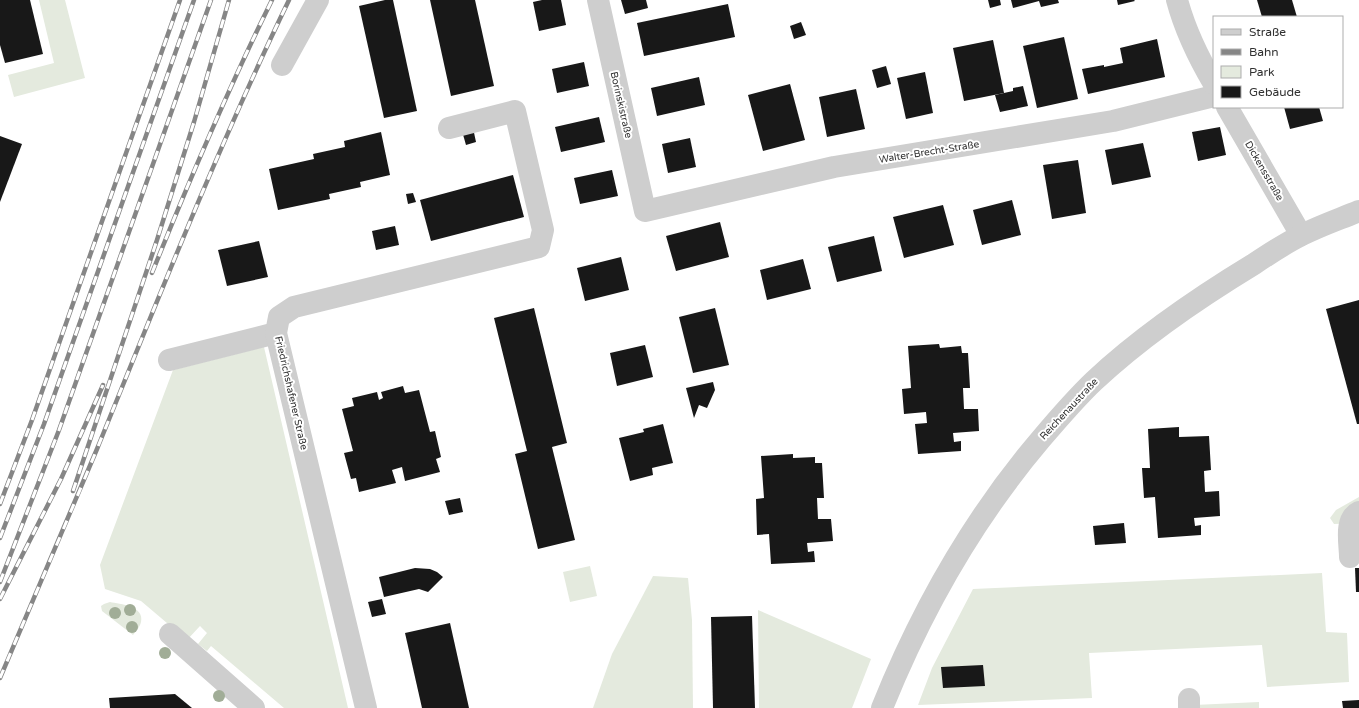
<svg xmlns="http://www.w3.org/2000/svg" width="1359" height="708" viewBox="0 0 1359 708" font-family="'Varela Round',sans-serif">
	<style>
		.green { fill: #e4eade }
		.building { fill: #181818 }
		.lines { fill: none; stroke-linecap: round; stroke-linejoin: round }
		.minor { stroke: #cecece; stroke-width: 22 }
		.rail-casing { stroke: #868686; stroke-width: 4.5 }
		.rail { stroke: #fff; stroke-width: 3; stroke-dasharray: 9; stroke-linecap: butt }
		.tree { fill: #a1ad97 }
		.labels { text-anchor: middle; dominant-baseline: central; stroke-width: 4; stroke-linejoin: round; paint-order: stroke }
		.street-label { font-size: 10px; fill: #313131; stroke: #fff }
	</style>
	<rect width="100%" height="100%" fill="#fff"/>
	<g class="green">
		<path d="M39 0H65L85 78 14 97 8 75 54 63Z"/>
		<path d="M264 347 348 708H284L211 646 207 651 198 644 207 633 200 626 187 640 141 601 105 589 100 565 173 370Z"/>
		<path d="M1359 497V523L1334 524 1330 518 1336 510Z"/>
		<path d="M590 566 597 596 570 602 563 572Z"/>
		<path d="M1322 573 1326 632 1347 633 1349 682 1267 687 1262 645 1089 653 1092 698 918 705 932 668 973 589Z"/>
		<path d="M653 576 688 578 692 620 693 708H593L612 654Z"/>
		<path d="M110 602C120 604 145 606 141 622 140 627 136 631 133 635L102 611 101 606 104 604Z"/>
		<path d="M758 610 871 659 852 708H759Z"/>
		<path d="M1259 702V708H1194V705Z"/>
	</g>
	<g class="building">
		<path d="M0 0H30L43 54 5 63 0 45Z"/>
		<path d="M385 0H393L417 111 384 118 359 6Z"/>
		<path d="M430 0H475L494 86 451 96Z"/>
		<path d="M542 0H561L566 25 539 31 533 2Z"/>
		<path d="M621 0H646L648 8 625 14Z"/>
		<path d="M988 0H1000L1001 5 990 8Z"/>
		<path d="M1011 0H1058L1059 3 1041 7 1039 1 1013 8Z"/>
		<path d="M1117 0H1134L1135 1 1118 5Z"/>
		<path d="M1257 0H1292L1297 17H1262Z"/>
		<path d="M728 4 735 37 644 56 637 23Z"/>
		<path d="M801 22 806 35 794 39 790 26Z"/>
		<path d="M1064 37 1078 99 1037 108 1023 46Z"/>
		<path d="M1157 39 1165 77 1088 94 1082 69 1104 65V67L1123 63 1120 48Z"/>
		<path d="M993 40 1004 93 964 101 953 48Z"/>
		<path d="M584 62 589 86 557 93 552 69Z"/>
		<path d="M886 66 891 84 877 88 872 70Z"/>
		<path d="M925 72 933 113 906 119 897 78Z"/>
		<path d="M699 77 705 105 657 116 651 88Z"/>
		<path d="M790 84 805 140 763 151 748 95Z"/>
		<path d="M1023 86 1028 106 1000 112 995 95 1013 91V88Z"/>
		<path d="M856 89 865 129 827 137 819 97Z"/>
		<path d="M1284 107H1319L1323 121 1290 129Z"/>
		<path d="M599 117 605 142 561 152 555 127Z"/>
		<path d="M1220 127 1226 155 1198 161 1192 132Z"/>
		<path d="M473 128 476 142 466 145 462 131Z"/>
		<path d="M381 132 390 175 360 182 361 187 329 194 330 199 278 210 269 169 314 159 313 154 345 147 344 141Z"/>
		<path d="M0 136 22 144 0 202Z"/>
		<path d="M690 138 696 167 668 173 662 144Z"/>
		<path d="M1143 143 1151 177 1112 185 1105 150Z"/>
		<path d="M1078 160 1086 213 1052 219 1043 165Z"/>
		<path d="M612 170 618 196 580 204 574 178Z"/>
		<path d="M513 175 524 217 431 241 420 200Z"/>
		<path d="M413 193 416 202 408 204 406 194Z"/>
		<path d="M1012 200 1021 235 982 245 973 210Z"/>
		<path d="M943 205 954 245 904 258 893 217Z"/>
		<path d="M720 222 729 257 676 271 666 236Z"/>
		<path d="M395 226 399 245 376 250 372 231Z"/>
		<path d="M874 236 882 271 837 282 828 247Z"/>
		<path d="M259 241 268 277 227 286 218 250Z"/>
		<path d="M621 257 629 290 585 301 577 268Z"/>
		<path d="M803 259 811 289 767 300 760 270Z"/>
		<path d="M1359 300V424H1357L1326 309Z"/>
		<path d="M534 308 567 443 552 447 575 540 538 549 515 454 527 451 494 318Z"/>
		<path d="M715 308 729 365 693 373 679 317Z"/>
		<path d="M939 344 940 348 961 346 962 353H968L970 388H963L964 409H978L979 431 953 433 954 442 961 441V451L918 454 915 424 927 423 926 412 904 414 902 389 911 388 908 346Z"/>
		<path d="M645 345 653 377 617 386 610 353Z"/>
		<path d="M713 382 715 390 707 408 699 405 694 418 686 388Z"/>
		<path d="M403 386 405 393 419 390 430 432 435 431 441 457 436 459 440 472 405 481 402 467 392 470 396 483 359 492 356 478 351 479 344 453 353 451 342 409 354 406 352 398 377 392 379 400 383 398 381 392Z"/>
		<path d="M663 424 673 463 652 468 653 475 630 481 619 438 644 432 643 429Z"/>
		<path d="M1179 427V437L1209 436 1211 470 1204 471 1205 492 1219 491 1220 516 1194 518 1195 526 1201 525V535L1158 538 1155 497 1144 498 1142 468H1150L1148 429Z"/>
		<path d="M793 454V458L815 457V463H822L824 498H817L818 519H831L833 541 807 543 808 552 814 551 815 562 771 564 769 534 757 535 756 499 764 498 761 456Z"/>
		<path d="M460 498 463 512 449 515 445 501Z"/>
		<path d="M1124 523 1126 543 1095 545 1093 526Z"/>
		<path d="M415 568 430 569 437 572 443 577 428 592 419 589 384 597 379 577Z"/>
		<path d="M1355 568H1359V592H1356Z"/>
		<path d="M382 599 386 614 372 617 368 602Z"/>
		<path d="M752 616 755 708H713L711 617Z"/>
		<path d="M450 623 469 708H422L405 633Z"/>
		<path d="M983 665 985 686 943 688 941 667Z"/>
		<path d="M175 694 192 708H110L109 698Z"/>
		<path d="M1359 700V708H1343L1342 701Z"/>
	</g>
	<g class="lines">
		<g class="minor">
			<path d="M598 0 645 211 834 167 1113 121 1214 96"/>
			<path d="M1177 0C1185 30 1198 57 1214 84"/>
			<path d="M282 65 318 0"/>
			<path d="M1227 107 1301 235"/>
			<path d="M169 360 276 333"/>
			<path d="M1350 557C1350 544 1344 519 1359 512"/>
			<path d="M170 634 254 708"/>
			<path d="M1189 699V708"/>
			<path d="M366 708 276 333 279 317 294 307 539 247 543 230 515 111 449 128"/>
			<path d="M882 708C921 611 973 519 1041 439 1058 419 1075 399 1094 381 1142 336 1198 298 1254 264 1269 254 1284 244 1300 236 1319 226 1340 219 1359 211"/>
		</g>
		<defs>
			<g id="rail">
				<path d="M152 273C189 181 228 89 272 0"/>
				<path d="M73 491 157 240 194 122 229 0"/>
				<path d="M0 504 32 420 180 0"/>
				<path d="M0 538 44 424 194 0"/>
				<path d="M0 582 59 430 211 0"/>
				<path d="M0 599 61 479 103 385"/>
				<path d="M0 678C32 602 65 526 97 449 158 299 218 147 289 0"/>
			</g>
		</defs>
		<use href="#rail" class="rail-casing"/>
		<use href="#rail" class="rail"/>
	</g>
	<g class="tree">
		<circle cx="130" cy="610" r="6"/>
		<circle cx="115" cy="613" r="6"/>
		<circle cx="132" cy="627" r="6"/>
		<circle cx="165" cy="653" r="6"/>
		<circle cx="219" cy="696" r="6"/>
	</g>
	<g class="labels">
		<g class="street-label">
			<text transform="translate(621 105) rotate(77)">Borinskistraße</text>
			<text transform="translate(929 152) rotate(-9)">Walter-Brecht-Straße</text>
			<text transform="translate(1264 171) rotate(60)">Dickensstraße</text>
			<text transform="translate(291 393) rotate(77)">Friedrichshafener Straße</text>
			<text transform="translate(1069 409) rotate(-47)">Reichenaustraße</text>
		</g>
	</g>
	<rect x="1213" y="16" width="130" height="92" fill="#ffffff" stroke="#adadad"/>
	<rect x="1221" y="29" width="20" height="6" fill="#cecece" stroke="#adadad"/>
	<text x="1249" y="36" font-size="12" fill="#313131">Straße</text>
	<rect x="1221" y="49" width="20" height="6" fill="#868686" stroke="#adadad"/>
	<text x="1249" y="56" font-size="12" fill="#313131">Bahn</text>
	<rect x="1221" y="66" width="20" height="12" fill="#e4eade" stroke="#adadad"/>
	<text x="1249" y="76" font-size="12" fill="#313131">Park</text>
	<rect x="1221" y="86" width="20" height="12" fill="#181818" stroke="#adadad"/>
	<text x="1249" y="96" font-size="12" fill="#313131">Gebäude</text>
</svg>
